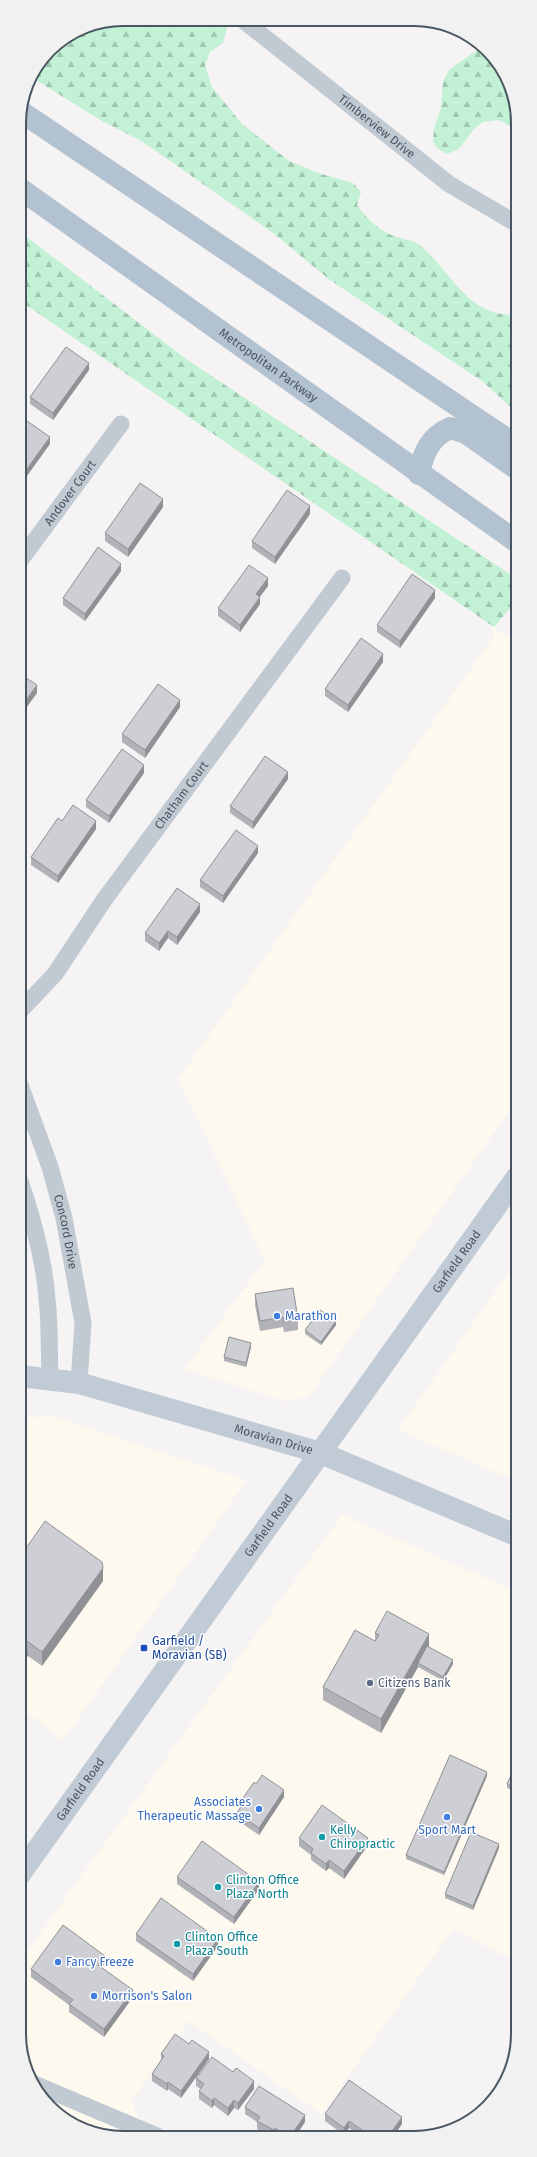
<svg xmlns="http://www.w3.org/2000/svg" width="537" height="2157" viewBox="0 0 537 2157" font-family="'Fira Sans',sans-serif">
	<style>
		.commercial { fill: #fdf9ef }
		.forest { fill: url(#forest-firs) }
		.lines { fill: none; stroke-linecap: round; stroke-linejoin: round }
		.street { stroke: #c1cad2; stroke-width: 17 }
		.secondary { stroke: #c1cbd6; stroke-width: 22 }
		.primary { stroke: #b3c2d1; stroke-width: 22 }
		.wall { fill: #b0b2b7 }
		.shaded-wall { fill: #909195 }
		.building { fill: #cdcfd5; stroke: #909195 }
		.shop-dot { fill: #3f7fe0; stroke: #fff; stroke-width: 1.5 }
		.transit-dot { fill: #1a4fb4; stroke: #fff; stroke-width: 1.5 }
		.service-dot { fill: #5c6f8a; stroke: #fff; stroke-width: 1.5 }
		.culture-dot { fill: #0f9aa8; stroke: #fff; stroke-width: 1.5 }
		.labels { text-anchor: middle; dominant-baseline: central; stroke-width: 3; stroke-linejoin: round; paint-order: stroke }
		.street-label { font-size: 12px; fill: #4a5661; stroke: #fff }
		.shop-label { font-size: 12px; fill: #366cbe; stroke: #fff; text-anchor: start }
		.transit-label { font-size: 12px; fill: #164399; stroke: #fff; text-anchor: start }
		.service-label { font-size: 12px; fill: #4e5e75; stroke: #fff; text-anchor: start }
		.culture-label { font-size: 12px; fill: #0d838f; stroke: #fff; text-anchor: start }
		.rim { fill: none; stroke: #4a5661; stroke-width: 2 }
	</style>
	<defs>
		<pattern id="forest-firs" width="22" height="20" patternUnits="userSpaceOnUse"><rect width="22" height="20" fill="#c3f1d5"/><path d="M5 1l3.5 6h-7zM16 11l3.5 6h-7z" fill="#a0c6b0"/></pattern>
	</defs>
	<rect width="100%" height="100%" fill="#f5f3f3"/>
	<g class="commercial">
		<path d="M494 627 517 644V1100L309 1396 287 1402 185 1369 265 1260 178 1079 493 638Z"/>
		<path d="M518 1259V1482L398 1430Z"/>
		<path d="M51 1416 247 1480 63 1740 20 1707V1418Z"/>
		<path d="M342 1515 518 1592V1963L453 1929 321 2114 189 2021 131 2101 147 2136H102L49 2107 30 2080 20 2048V1961Z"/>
	</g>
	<g class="forest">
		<path d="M123 19 223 20 227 27 223 43 210 52 205 65 212 87 242 124 289 161 321 174 353 183 361 192 357 205C367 219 380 232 397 237 405 240 415 240 422 247 454 275 467 317 517 315V413L482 381 330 280 273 233 143 142 102 121 31 77 50 49 83 27Z"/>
		<path d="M473 39 492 54 517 109V129L499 120 483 122 474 129 459 149 447 154 437 148 433 141 434 128 441 108 443 81 450 69 476 51Z"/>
		<path d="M19 231 186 359 517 579V600L494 627 19 300Z"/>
	</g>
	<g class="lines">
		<g class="street">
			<path id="s1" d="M243 20 449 184 517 224"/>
			<path id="s2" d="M19 562 121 424"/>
			<path id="s3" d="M20 1011 55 974 104 900 342 578"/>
			<path id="s4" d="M20 1085 50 1167 64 1218 83 1323 79 1383"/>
			<path d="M20 1181C33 1219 44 1258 47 1299 50 1325 49 1352 50 1378"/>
			<path d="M32 2083 157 2136"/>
		</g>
		<g class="secondary">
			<path id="s5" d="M20 1376 79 1383 321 1453 518 1536"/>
			<path id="s6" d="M20 1874 517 1177"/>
		</g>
		<g class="primary">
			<path d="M20 111 517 446"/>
			<path id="s7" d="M19 188 517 542"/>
			<path d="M419 474C423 453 430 437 450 428L466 433 517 469"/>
		</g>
	</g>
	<g class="wall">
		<path d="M89 370 53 420 30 404V397Z"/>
		<path d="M163 507 128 557 105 541V533Z"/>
		<path d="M310 514 275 564 252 548V541Z"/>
		<path d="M121 571 85 621 63 605V598Z"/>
		<path d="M268 586 260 597V604L240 632 218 616V608Z"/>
		<path d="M435 598 400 648 377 632V625Z"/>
		<path d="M383 662 348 712 325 696V689Z"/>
		<path d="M180 707 145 758 122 742V734Z"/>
		<path d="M144 773 109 823 86 807V800Z"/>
		<path d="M288 779 253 829 230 813V806Z"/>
		<path d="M62 821 96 829 58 883 31 865V857Z"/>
		<path d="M258 853 223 903 200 887V880Z"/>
		<path d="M200 912 177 945 168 938 159 951 145 941V933Z"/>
		<path d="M255 1294 298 1319V1330L284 1332 283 1327 260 1331 255 1305Z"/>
		<path d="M336 1325 321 1345 305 1334V1330Z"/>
		<path d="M251 1347 246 1367 224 1361V1357Z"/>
		<path d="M20 1557 103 1581 42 1666 28 1656 20 1667Z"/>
		<path d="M375 1633 429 1647 453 1664 443 1681 418 1667 381 1733 323 1700V1687L375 1641Z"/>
		<path d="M518 1760V1793L507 1788V1784Z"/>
		<path d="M487 1776 444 1875 406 1859V1855Z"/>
		<path d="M256 1784 284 1797 259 1835 237 1820V1813L241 1806V1801Z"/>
		<path d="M299 1838 368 1845 344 1879 329 1868 326 1871 311 1860V1855L299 1846Z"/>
		<path d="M499 1848 473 1910 445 1898V1894Z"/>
		<path d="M177 1877 259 1889 234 1924 177 1884Z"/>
		<path d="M136 1934 218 1946 193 1981 136 1941Z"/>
		<path d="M105 1963 102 1967 133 1997 104 2037 69 2012V2005L31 1977V1969Z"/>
		<path d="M161 2054 209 2059 181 2098 168 2089 167 2091 152 2081V2074L161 2061Z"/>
		<path d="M196 2078 254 2089 238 2110 234 2108 228 2116 214 2105 212 2108 199 2099V2091L201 2089 196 2086Z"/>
		<path d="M245 2107 305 2122 295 2137H277L275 2135 274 2137H272L257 2129V2122L245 2114Z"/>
		<path d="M325 2114 402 2124 393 2137H362L349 2128 344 2135 325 2121Z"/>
	</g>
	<g class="shaded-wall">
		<path d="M89 363V370L53 420V413Z"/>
		<path d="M50 437V444L19 487V480Z"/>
		<path d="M163 499V507L128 557V549Z"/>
		<path d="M310 506V514L275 564V557Z"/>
		<path d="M121 564V571L85 621V614Z"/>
		<path d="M268 578V586L256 601V594Z"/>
		<path d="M435 590V598L400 648V641Z"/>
		<path d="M260 597V604L240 632V625Z"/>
		<path d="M383 654V662L348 712V705Z"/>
		<path d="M37 685V693L19 718V710Z"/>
		<path d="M180 700V707L145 758V750Z"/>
		<path d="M144 765V773L109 823V816Z"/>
		<path d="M288 772V779L253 829V822Z"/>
		<path d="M96 821V829L58 883V876Z"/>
		<path d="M258 846V853L223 903V896Z"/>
		<path d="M200 904V912L177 945V937Z"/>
		<path d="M168 931V938L159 951V943Z"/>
		<path d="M336 1321V1325L321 1345V1342Z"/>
		<path d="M251 1343V1347L246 1367V1363Z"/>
		<path d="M103 1568V1581L42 1666V1652Z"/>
		<path d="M429 1634V1647L418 1663V1667L381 1733V1719Z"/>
		<path d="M28 1652V1655L20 1667V1663Z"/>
		<path d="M453 1660V1664L443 1681V1677Z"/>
		<path d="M487 1772V1776L444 1875V1872Z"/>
		<path d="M284 1790V1797L259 1835V1828Z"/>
		<path d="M368 1838V1845L344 1879V1871Z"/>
		<path d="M499 1844V1848L473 1910V1906Z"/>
		<path d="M329 1860V1868L326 1871V1864Z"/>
		<path d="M259 1882V1889L234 1924V1917Z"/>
		<path d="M218 1939V1946L193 1981V1974Z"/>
		<path d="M105 1956V1963L98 1972V1965Z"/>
		<path d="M133 1990V1997L104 2037V2029Z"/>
		<path d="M209 2052V2059L181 2098V2091Z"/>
		<path d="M254 2081V2089L238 2110V2103Z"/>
		<path d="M168 2082V2089L167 2091V2084Z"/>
		<path d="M214 2098V2105L212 2108V2101Z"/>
		<path d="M234 2100V2108L228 2116V2108Z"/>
		<path d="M305 2115V2122L295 2137H290Z"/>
		<path d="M402 2117V2124L393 2137H388Z"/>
		<path d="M349 2121V2128L344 2135V2128Z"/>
		<path d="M275 2128V2135L274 2137V2130Z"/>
	</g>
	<g class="building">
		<path d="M66 347 89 363 53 413 30 397Z"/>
		<path d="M27 421 50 437 19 480V431Z"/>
		<path d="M140 483 163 499 128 549 105 533Z"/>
		<path d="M287 490 310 506 275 557 252 541Z"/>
		<path d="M98 547 121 564 85 614 63 598Z"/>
		<path d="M249 565 268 578 256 594 260 597 240 625 218 608Z"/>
		<path d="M412 574 435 590 400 641 377 625Z"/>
		<path d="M361 638 383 654 348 705 325 689Z"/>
		<path d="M19 673 37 685 19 710Z"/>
		<path d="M158 684 180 700 145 750 122 734Z"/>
		<path d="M122 749 144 765 109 816 86 800Z"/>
		<path d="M265 756 288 772 253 822 230 806Z"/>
		<path d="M73 805 96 821 58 876 31 857 58 818 62 821Z"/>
		<path d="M236 830 258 846 223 896 200 880Z"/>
		<path d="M177 888 200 904 177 937 168 931 159 943 145 933Z"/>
		<path d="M293 1288 298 1319 284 1322 283 1317 260 1321 255 1294Z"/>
		<path d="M320 1310 336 1321 321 1342 305 1330Z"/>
		<path d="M229 1337 251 1343 246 1363 224 1357Z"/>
		<path d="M45 1521 102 1562 103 1568 42 1652 20 1636V1557Z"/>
		<path d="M387 1611 429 1634 381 1719 323 1687 355 1630 375 1641 379 1635 375 1633Z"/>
		<path d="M20 1646 28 1652 20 1663Z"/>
		<path d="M427 1646 453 1660 443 1677 418 1663Z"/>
		<path d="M450 1755 487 1772 444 1872 406 1855Z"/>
		<path d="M518 1760V1789L507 1784Z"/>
		<path d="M262 1775 284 1790 259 1828 237 1813 243 1803 241 1801 254 1782 256 1784Z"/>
		<path d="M322 1805 368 1838 344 1871 329 1860 326 1864 311 1853 313 1849 299 1838Z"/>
		<path d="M471 1832 499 1844 473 1906 445 1894Z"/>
		<path d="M202 1841 259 1882 234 1917 177 1877Z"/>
		<path d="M161 1898 218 1939 193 1974 136 1934Z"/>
		<path d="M63 1925 105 1956 98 1965 133 1990 104 2029 69 2004 73 2000 31 1969Z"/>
		<path d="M175 2034 189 2044 192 2040 209 2052 181 2091 168 2082 167 2084 152 2074 164 2056 161 2054Z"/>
		<path d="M212 2057 233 2072 236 2068 254 2081 238 2103 234 2100 228 2108 214 2098 212 2101 199 2091 204 2084 196 2078Z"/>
		<path d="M349 2080 402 2117 388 2137H372L349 2121 344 2128 325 2114Z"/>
		<path d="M259 2086 305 2115 290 2137H288L275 2128 274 2130 257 2121 260 2117 245 2107Z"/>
	</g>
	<g class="shop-dot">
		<circle cx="277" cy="1316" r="4"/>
		<circle cx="259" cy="1809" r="4"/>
		<circle cx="447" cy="1817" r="4"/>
		<circle cx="58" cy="1962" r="4"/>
		<circle cx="94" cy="1996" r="4"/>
	</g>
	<rect class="transit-dot" x="140" y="1644" width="8" height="8" rx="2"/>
	<circle class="service-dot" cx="370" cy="1683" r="4"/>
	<g class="culture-dot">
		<circle cx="322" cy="1837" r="4"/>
		<circle cx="218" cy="1887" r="4"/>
		<circle cx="177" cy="1944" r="4"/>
	</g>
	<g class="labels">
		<g class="street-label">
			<text stroke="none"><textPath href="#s1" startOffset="171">Timberview Drive</textPath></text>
			<text stroke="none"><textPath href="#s7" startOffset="306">Metropolitan Parkway</textPath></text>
			<text stroke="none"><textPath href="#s2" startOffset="86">Andover Court</textPath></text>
			<text stroke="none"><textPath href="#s3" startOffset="270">Chatham Court</textPath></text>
			<text stroke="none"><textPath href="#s4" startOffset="154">Concord Drive</textPath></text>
			<text stroke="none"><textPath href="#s6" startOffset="752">Garfield Road</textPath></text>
			<text stroke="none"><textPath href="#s5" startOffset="262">Moravian Drive</textPath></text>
			<text stroke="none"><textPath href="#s6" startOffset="428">Garfield Road</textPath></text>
			<text stroke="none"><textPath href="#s6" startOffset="104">Garfield Road</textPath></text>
		</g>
		<g class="shop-label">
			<text x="285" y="1316">Marathon</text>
			<text x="251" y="1802" text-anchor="end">Associates<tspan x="251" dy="14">Therapeutic Massage</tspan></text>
			<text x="447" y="1830" text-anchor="middle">Sport Mart</text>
			<text x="66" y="1962">Fancy Freeze</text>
			<text x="102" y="1996">Morrison's Salon</text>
		</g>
		<g class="transit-label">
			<text x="152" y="1641">Garfield /<tspan x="152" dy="14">Moravian (SB)</tspan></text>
		</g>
		<g class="service-label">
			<text x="378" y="1683">Citizens Bank</text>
		</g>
		<g class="culture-label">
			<text x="330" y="1830">Kelly<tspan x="330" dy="14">Chiropractic</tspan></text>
			<text x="226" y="1880">Clinton Office<tspan x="226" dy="14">Plaza North</tspan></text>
			<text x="185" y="1937">Clinton Office<tspan x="185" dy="14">Plaza South</tspan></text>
		</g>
	</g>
	<path d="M0 0H537V2157H0ZM123 26H414A97 97 0 0 1 511 123V2034A97 97 0 0 1 414 2131H123A97 97 0 0 1 26 2034V123A97 97 0 0 1 123 26Z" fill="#f1f1f2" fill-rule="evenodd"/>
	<path class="rim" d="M123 26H414A97 97 0 0 1 511 123V2034A97 97 0 0 1 414 2131H123A97 97 0 0 1 26 2034V123A97 97 0 0 1 123 26Z"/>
</svg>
